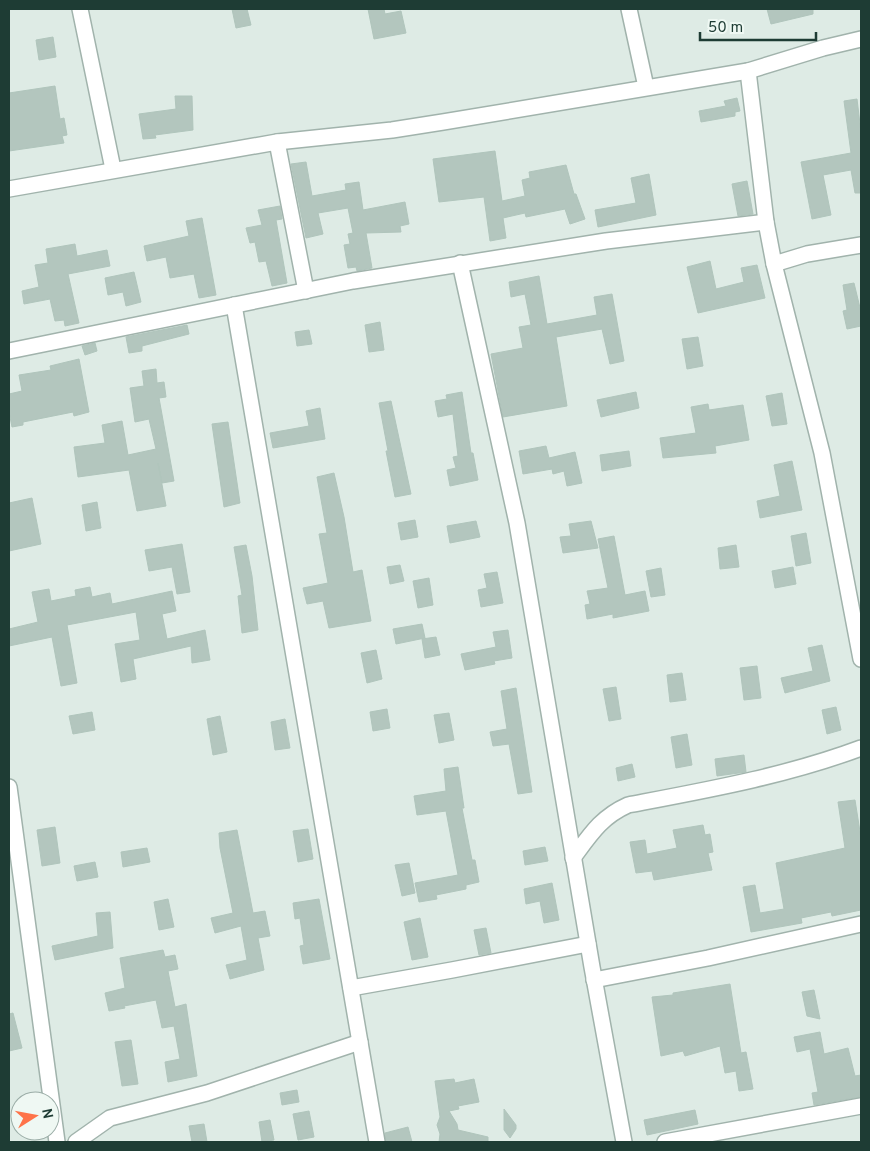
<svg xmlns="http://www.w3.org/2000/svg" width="870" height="1151" viewBox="0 0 870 1151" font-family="Overpass,sans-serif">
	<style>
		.building { fill: #b3c6be; stroke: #b0c5bc }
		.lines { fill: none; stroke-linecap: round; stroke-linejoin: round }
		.minor-casing { stroke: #a1b3ac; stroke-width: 18 }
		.minor { stroke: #fff; stroke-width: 15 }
	</style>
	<rect width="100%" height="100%" fill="#deebe5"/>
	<g class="building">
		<path d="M232 9H247L251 25 236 28Z"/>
		<path d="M368 9H384L385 14 401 11 406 33 374 39Z"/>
		<path d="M767 9H813V14L771 24Z"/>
		<path d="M53 37 56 57 39 60 36 40Z"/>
		<path d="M55 86 60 119 64 118 67 135 62 136 64 143 9 151V93Z"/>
		<path d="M175 96H192L193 130 155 135 156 138 143 139 139 114 176 109Z"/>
		<path d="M737 98 740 111 735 112V116L701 122 699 111 726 106 724 101Z"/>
		<path d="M857 99 861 132V193H855L851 170 823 175 831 215 812 219 801 162 851 153 844 101Z"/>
		<path d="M495 151 502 201 525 196 522 180 530 178 529 172 566 165 574 194H576L585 219 570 224 565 209 526 217 525 213 503 218 506 238 490 241 484 197 439 202 433 159Z"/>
		<path d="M306 162 312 196 346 190 345 184 359 182 363 210 405 202 409 224 400 226 401 232 366 233 372 268 357 271 356 267 348 268 344 245 350 244 348 234 353 233 348 208 318 213 323 234 306 238 291 164Z"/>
		<path d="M649 174 656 215 598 227 595 210 636 203 631 178Z"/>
		<path d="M747 181 753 214 738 216 732 184Z"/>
		<path d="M280 206 282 219 276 220 287 283 272 286 266 261 259 262 255 242 250 243 246 228 262 225 258 210Z"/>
		<path d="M202 218 216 295 199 298 194 274 170 278 166 257 147 261 144 246 189 236 186 221Z"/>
		<path d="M75 244 77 256 107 250 110 266 68 274 79 323 65 326 64 320 55 321 50 299 24 304 22 291 39 287 35 265 48 263 46 249Z"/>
		<path d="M710 261 716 289 744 282 741 268 757 265 765 298 698 313 687 267Z"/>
		<path d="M134 272 141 302 126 306 123 292 108 295 105 278Z"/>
		<path d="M539 276 547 324 597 315 594 297 612 294 624 361 610 364 602 329 556 337 567 406 503 417 491 354 523 348 519 327 531 325 525 294 511 297 509 282Z"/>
		<path d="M854 283 861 312V326L847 329 843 311 847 310 843 285Z"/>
		<path d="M380 322 384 350 369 352 365 325Z"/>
		<path d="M187 325 189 334 142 346V351L129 353 126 337Z"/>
		<path d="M309 330 312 344 297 346 295 332Z"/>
		<path d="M698 337 703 366 687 369 682 339Z"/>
		<path d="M95 343 97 351 85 355 82 346Z"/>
		<path d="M79 359 89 412 74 416 73 412 23 422V425L12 427 9 412V394L22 391 19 375 51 370 50 366Z"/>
		<path d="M156 369 157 383 164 382 166 397 159 398 174 481 162 483 158 463 166 506 137 511 129 470 78 477 74 447 105 443 102 425 122 421 128 455 156 449 149 419 135 422 130 388 144 386 142 371Z"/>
		<path d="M462 392 471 453H473L478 480 450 486 447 470 456 468 453 457 458 456 453 414 438 417 435 401 447 399 446 395Z"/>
		<path d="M636 392 639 408 601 417 597 400Z"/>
		<path d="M782 393 787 424 772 426 766 396Z"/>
		<path d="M391 401 411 494 395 497 386 451H388L379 403Z"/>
		<path d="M708 404 709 410 743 405 749 440 715 446 716 453 663 458 660 438 696 433 691 407Z"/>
		<path d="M320 408 325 439 273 448 270 433 309 426 306 411Z"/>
		<path d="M228 422 240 503 224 507 212 424Z"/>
		<path d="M546 446 549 458 575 452 582 483 567 486 564 471 553 474 552 469 523 474 519 451Z"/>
		<path d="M629 451 631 466 602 471 600 455Z"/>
		<path d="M792 461 802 510 760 518 757 501 780 496 774 465Z"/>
		<path d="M334 473 344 517 353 572 362 570 371 621 329 628 323 601 307 604 303 588 328 583 319 534 327 533 317 477Z"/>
		<path d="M32 498 41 544 9 551V503Z"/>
		<path d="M97 502 101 528 86 531 82 505Z"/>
		<path d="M415 520 418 537 401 540 398 523Z"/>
		<path d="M476 521 480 537 450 543 447 526Z"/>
		<path d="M591 521 598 548 563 553 560 537 571 536 569 524Z"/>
		<path d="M806 533 811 563 796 566 791 536Z"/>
		<path d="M614 536 625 595 645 591 649 611 613 618V614L587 619 585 605 590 604 587 591 608 588 598 539Z"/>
		<path d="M182 544 190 592 177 594 172 567 149 571 145 550Z"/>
		<path d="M246 545 252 576 258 630 242 633 238 596 242 595 234 547Z"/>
		<path d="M736 545 739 567 720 569 718 548Z"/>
		<path d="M400 565 404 581 390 584 387 567Z"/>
		<path d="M793 567 796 584 775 588 772 571Z"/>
		<path d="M661 568 665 595 651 597 646 571Z"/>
		<path d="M497 572 503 603 481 607 478 590 487 588 484 574Z"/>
		<path d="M429 578 433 605 418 608 413 581Z"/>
		<path d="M90 587 92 597 110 593 112 604 172 591 176 611 162 614 167 639 205 630 210 660 192 663 191 646 133 659 136 679 121 682 115 644 140 640 136 612 67 625 77 683 61 686 52 637 9 646V629L38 622 32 592 49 589 51 601 76 596 75 590Z"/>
		<path d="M422 624 425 638 396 644 393 629Z"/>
		<path d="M508 630 512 658 494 661 495 664 465 670 461 654 496 647 493 632Z"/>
		<path d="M436 637 440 655 425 658 422 639Z"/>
		<path d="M822 645 830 681 785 693 781 678 813 671 808 648Z"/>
		<path d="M376 650 382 679 367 683 361 653Z"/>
		<path d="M757 666 761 698 744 700 740 668Z"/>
		<path d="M682 673 686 700 670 702 667 675Z"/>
		<path d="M616 687 621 719 609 721 603 689Z"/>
		<path d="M516 688 532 792 518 794 509 744 493 746 490 732 507 729 501 691Z"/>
		<path d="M836 707 841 730 827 734 822 710Z"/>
		<path d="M387 709 390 728 373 731 370 712Z"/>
		<path d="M92 712 95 730 73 734 69 716Z"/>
		<path d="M449 713 454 740 439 743 434 715Z"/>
		<path d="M220 716 227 752 213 755 207 719Z"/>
		<path d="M285 719 290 748 275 750 271 722Z"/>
		<path d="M687 734 692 765 676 768 671 737Z"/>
		<path d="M744 755 746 772 717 776 715 759Z"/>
		<path d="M632 764 635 777 618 781 616 768Z"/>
		<path d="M458 767 464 808H462L472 860H475L479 882 466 885V889L436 895 437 899 419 902 415 883 458 875 446 811 417 815 414 796 446 791 444 769Z"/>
		<path d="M855 800 861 838V910L832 916 831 912 801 918 802 923 751 932 743 887 755 885 760 913 784 909 776 863 845 848 838 802Z"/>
		<path d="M703 825 705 835 710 834 713 852 708 853 712 870 654 880 652 871 636 873 630 842 645 840 647 854 677 848 673 830Z"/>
		<path d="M55 827 60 863 42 866 37 830Z"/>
		<path d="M308 829 313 859 298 862 293 831Z"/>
		<path d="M237 830 253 913 265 911 270 936 258 938 264 970 230 979 226 965 247 960 241 926 215 933 211 918 233 913 220 848 219 833Z"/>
		<path d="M545 847 548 861 525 865 523 851Z"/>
		<path d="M147 848 150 862 123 867 121 852Z"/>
		<path d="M95 862 98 877 77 881 74 866Z"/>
		<path d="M409 863 415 893 402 896 395 865Z"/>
		<path d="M552 883 559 920 544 923 540 901 526 904 524 889Z"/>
		<path d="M168 899 174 927 159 930 154 902Z"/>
		<path d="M319 899 330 959 303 964 300 946 304 945 300 918 295 919 293 903Z"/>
		<path d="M110 912 113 948 55 960 52 946 98 936 96 913Z"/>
		<path d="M420 918 428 957 412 960 404 922Z"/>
		<path d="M486 928 491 953 479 955 474 930Z"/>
		<path d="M163 950 165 957 175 955 178 969 168 971 175 1007 186 1004 197 1076 168 1082 165 1062 180 1059 174 1026 162 1028 156 1000 124 1006 125 1008 109 1011 105 993 125 988 120 958Z"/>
		<path d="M730 984 741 1053 746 1052 753 1089 739 1091 736 1071 725 1073 720 1046 685 1056 683 1051 661 1056 652 997 673 995V993Z"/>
		<path d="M814 990 820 1019 807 1016 802 992Z"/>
		<path d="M13 1013 22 1048 9 1051V1014Z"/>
		<path d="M820 1032 824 1054 848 1048 855 1076 861 1075V1097L814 1105 812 1093 818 1092 810 1049 797 1052 794 1037Z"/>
		<path d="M131 1040 138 1084 122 1086 115 1042Z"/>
		<path d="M454 1079 455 1083 474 1079 479 1102 458 1106 459 1109 449 1111 457 1124 458 1130 488 1137V1142H439L440 1134 437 1125 440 1117 435 1081Z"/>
		<path d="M297 1090 299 1102 282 1105 280 1093Z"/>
		<path d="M504 1109 516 1125V1129L510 1138 504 1130Z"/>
		<path d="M695 1110 698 1124 647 1135 644 1120Z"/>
		<path d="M309 1111 314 1137 298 1140 293 1114Z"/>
		<path d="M270 1120 274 1140 262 1142 259 1122Z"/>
		<path d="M204 1124 207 1142H192L189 1126Z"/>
		<path d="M408 1127 412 1142H386L385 1133Z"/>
	</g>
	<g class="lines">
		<defs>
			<g id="minor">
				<path d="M80 9 113 169"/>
				<path d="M629 9 646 87"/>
				<path d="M748 71 766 222 774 264 822 453 861 659"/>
				<path d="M277 142 306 291"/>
				<path d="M9 189 277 142 392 130 443 122 748 71 823 48 861 39"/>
				<path d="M460 263 517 523 592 967 624 1142"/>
				<path d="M774 264 807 254 861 245"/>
				<path d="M234 305 377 1142"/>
				<path d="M9 351 353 281 606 241 766 222"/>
				<path d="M9 787 57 1142"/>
				<path d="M573 858C590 835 601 817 628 805 707 790 786 776 861 748"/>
				<path d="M594 980 708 958 861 924"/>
				<path d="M351 988 452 970 588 944"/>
				<path d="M76 1142 110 1118 207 1093 360 1042"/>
				<path d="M665 1142 861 1106"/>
			</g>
		</defs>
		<use href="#minor" class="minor-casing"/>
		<use href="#minor" class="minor"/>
	</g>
	<rect width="870" height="1151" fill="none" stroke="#1e3c34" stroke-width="20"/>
	<g transform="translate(35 1116) rotate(79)"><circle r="24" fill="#eff8f3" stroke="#9bada7"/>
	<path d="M0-4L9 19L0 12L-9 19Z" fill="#fe7349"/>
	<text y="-8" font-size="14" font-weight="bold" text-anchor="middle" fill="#1e3c34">N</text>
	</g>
	<path d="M700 32v8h116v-8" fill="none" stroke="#1e3c34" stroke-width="2.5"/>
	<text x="708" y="32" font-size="15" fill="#1e3c34" stroke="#eff8f3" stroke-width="4" paint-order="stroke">50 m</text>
</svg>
